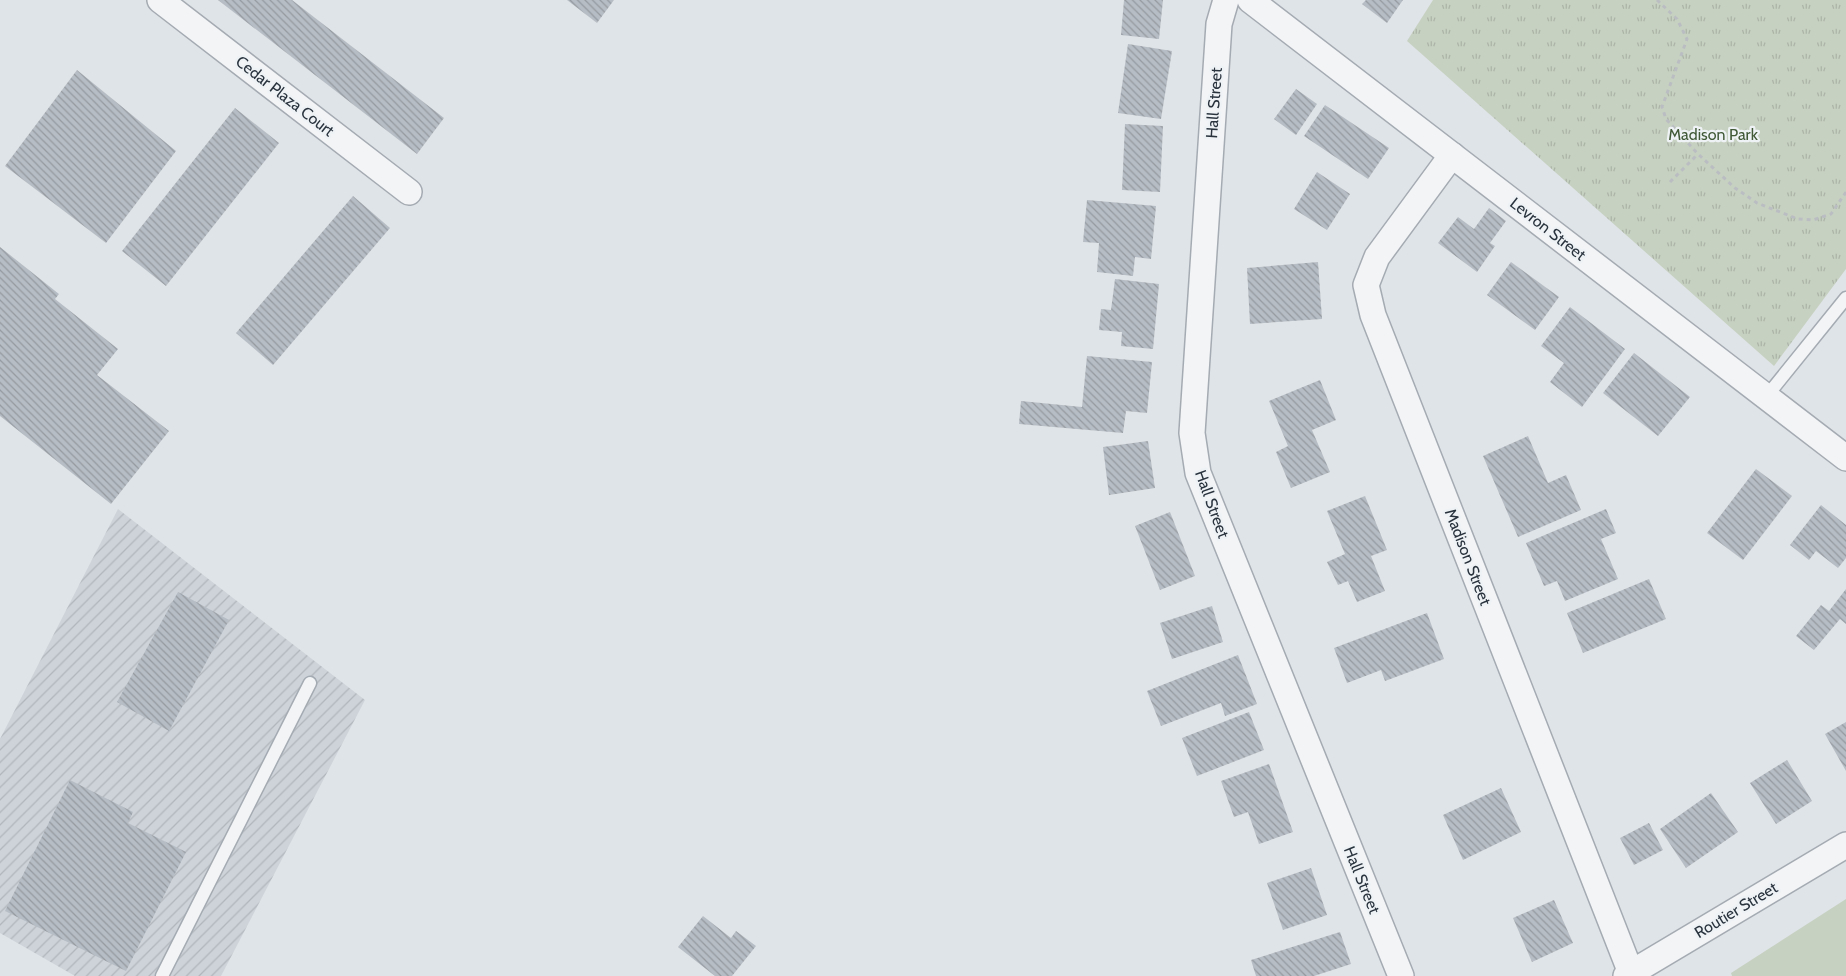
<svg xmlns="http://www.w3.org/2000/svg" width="1846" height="976" viewBox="0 0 1846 976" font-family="Cabin,sans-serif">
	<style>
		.industrial { fill: url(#industrial-furrows) }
		.grass { fill: url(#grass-tufts) }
		.pitch { fill: #c7d1c1 }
		.building { fill: url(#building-back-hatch) }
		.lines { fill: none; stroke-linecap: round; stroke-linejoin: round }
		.lane-casing { stroke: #a5abb2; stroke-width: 15 }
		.street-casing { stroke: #a5abb2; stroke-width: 28 }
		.path { stroke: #babec2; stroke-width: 3; stroke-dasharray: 4 4; stroke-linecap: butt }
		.lane { stroke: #f2f4f6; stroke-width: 12 }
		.street { stroke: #f2f4f6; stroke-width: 25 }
		.labels { text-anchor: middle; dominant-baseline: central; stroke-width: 4.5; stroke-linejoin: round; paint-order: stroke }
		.street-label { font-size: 16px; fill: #29333e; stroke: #eef2f5 }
		.park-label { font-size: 16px; fill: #415937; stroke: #eef2f5 }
	</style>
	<defs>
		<pattern id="industrial-furrows" width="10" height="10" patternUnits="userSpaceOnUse" patternTransform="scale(1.25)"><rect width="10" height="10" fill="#cdd3d9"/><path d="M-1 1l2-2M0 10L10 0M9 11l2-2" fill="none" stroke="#b0b6bb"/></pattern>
		<pattern id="grass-tufts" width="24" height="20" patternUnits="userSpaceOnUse" patternTransform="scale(1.25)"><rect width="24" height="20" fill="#c7d1c1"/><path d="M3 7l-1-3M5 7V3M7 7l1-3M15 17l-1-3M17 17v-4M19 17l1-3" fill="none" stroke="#abb4a7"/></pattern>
		<pattern id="building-back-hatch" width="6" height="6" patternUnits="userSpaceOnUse" patternTransform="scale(1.25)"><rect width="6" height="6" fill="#b7bdc4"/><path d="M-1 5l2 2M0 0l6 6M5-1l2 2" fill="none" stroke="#959aa1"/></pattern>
	</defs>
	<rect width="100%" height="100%" fill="#dfe4e8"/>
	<path class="industrial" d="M118 509 365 700 221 976H75L0 933V739Z"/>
	<path class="grass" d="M1433 0H1846V269L1774 366 1407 41Z"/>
	<path class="pitch" d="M1846 899V976H1732L1731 973Z"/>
	<g class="building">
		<path d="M218 0H292L444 118 417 154Z"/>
		<path d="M567 0H614L597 23Z"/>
		<path d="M1124 0H1163L1159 39 1121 35Z"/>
		<path d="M1366 0H1403L1387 23 1362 4Z"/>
		<path d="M1128 44 1172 51 1161 119 1118 113Z"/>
		<path d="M77 70 176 151 106 243 5 166Z"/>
		<path d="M1296 89 1317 104 1296 135 1274 119Z"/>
		<path d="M1325 105 1389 148 1368 179 1304 136Z"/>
		<path d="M235 108 279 143 166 286 122 251Z"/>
		<path d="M1125 124 1163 126 1160 192 1122 190Z"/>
		<path d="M1317 172 1350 194 1327 230 1294 209Z"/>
		<path d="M353 196 390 228 273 365 236 333Z"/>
		<path d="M1087 200 1156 206 1151 259 1135 257 1133 276 1097 272 1099 243 1083 242Z"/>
		<path d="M1489 208 1506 221 1490 243 1495 246 1477 272 1438 243 1458 217 1474 229Z"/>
		<path d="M0 247 59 294 55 299 118 349 97 375 169 431 111 504 0 416Z"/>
		<path d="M1318 262 1322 319 1250 324 1247 268Z"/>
		<path d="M1511 262 1559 297 1535 330 1487 295Z"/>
		<path d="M1115 279 1159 284 1153 349 1121 346 1122 332 1099 330 1101 309 1111 310Z"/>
		<path d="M1570 307 1625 349 1582 407 1550 382 1564 363 1541 346Z"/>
		<path d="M1634 353 1690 397 1658 436 1603 393Z"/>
		<path d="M1087 356 1152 362 1147 413 1126 411 1123 433 1019 424 1021 401 1082 407Z"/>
		<path d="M1320 380 1336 420 1312 430 1330 472 1291 488 1276 452 1288 446 1269 401Z"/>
		<path d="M1528 436 1548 483 1566 475 1581 510 1518 537 1483 456Z"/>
		<path d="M1148 441 1155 488 1109 495 1103 447Z"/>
		<path d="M1756 469 1792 496 1743 560 1707 533Z"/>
		<path d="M1365 496 1387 550 1371 556 1385 591 1357 602 1348 581 1338 585 1327 562 1345 554 1327 511Z"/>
		<path d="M1821 505 1846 525V558L1838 568 1816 551 1809 560 1790 545Z"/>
		<path d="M1606 509 1616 533 1601 539 1618 579 1565 601 1557 581 1544 586 1526 543Z"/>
		<path d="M1170 512 1195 576 1160 590 1135 526Z"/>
		<path d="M1649 579 1666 619 1583 653 1567 613Z"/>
		<path d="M1846 589V624L1840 619 1814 650 1796 636 1821 605 1829 611Z"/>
		<path d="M178 592 229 620 169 731 117 702Z"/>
		<path d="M1212 606 1223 642 1172 659 1160 623Z"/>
		<path d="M1427 613 1444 659 1385 681 1381 670 1347 683 1334 648Z"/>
		<path d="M1238 655 1257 704 1225 716 1221 703 1161 726 1147 691Z"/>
		<path d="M1249 712 1264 750 1197 776 1182 738Z"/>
		<path d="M1846 722V771L1825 734Z"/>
		<path d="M1787 760 1812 801 1776 824 1750 783Z"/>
		<path d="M1269 764 1293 832 1259 844 1248 812 1234 817 1221 781Z"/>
		<path d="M70 780 133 812 128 823 186 852 126 971 5 911Z"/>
		<path d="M1501 788 1521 832 1463 860 1443 815Z"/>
		<path d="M1711 793 1738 832 1686 868 1660 829Z"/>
		<path d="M1649 823 1663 850 1634 865 1620 838Z"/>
		<path d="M1311 868 1327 915 1283 930 1267 883Z"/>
		<path d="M1554 900 1573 943 1532 962 1513 918Z"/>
		<path d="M703 916 731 938 736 931 756 946 732 976H715L678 947Z"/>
		<path d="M1340 932 1351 964 1314 976H1256L1251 960Z"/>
	</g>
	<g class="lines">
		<defs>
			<g id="lane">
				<path d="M1766 397 1846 298"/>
				<path d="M162 976 310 683"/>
			</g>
			<g id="street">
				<path d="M160 0 409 192"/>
				<path d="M1226 0 1219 24 1192 433 1198 473 1401 976"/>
				<path d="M1250 0 1846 458"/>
				<path d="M1452 155 1377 257 1366 285 1373 315 1631 973"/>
				<path d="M1626 976 1846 845"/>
			</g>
		</defs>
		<use href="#lane" class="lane-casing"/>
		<use href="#street" class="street-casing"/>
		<g class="path">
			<path d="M1657 0 1677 19 1687 39 1662 107 1666 119 1698 154 1735 188 1757 203 1798 219 1813 220 1831 214 1846 192"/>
			<path d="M1670 182 1698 154"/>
		</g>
		<use href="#lane" class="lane"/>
		<use href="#street" class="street"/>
	</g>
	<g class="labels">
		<g class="street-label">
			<text transform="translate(285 96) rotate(38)">Cedar Plaza Court</text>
			<text transform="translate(1214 103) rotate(-86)">Hall Street</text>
			<text transform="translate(1548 229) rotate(38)">Levron Street</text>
			<text transform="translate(1212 504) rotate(70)">Hall Street</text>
			<text transform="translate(1468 557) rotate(69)">Madison Street</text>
			<text transform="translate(1362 880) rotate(68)">Hall Street</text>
			<text transform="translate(1736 910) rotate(-31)">Routier Street</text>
		</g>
		<g class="park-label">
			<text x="1713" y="134">Madison Park</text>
		</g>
	</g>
</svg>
